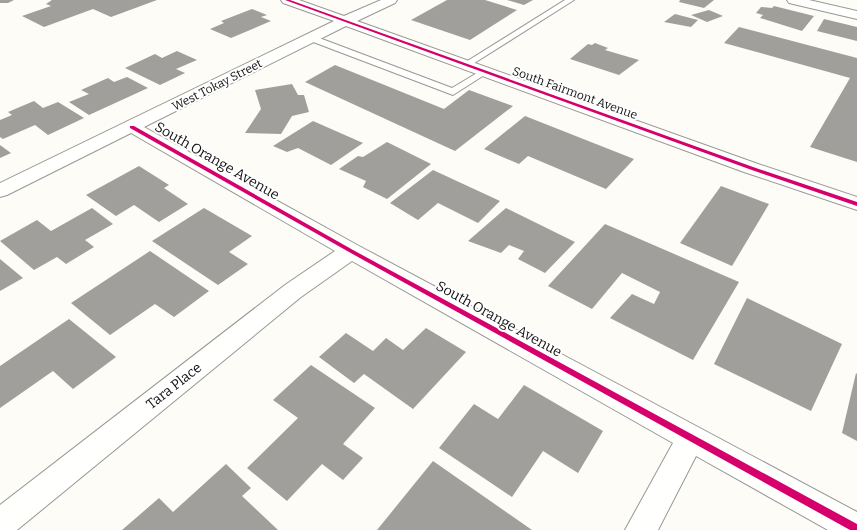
<svg xmlns="http://www.w3.org/2000/svg" width="857" height="530" viewBox="0 0 857 530" font-family="Bitter,serif">
	<style>
		.building { fill: #a19f9c }
		.lines { fill: none; stroke-linecap: round; stroke-linejoin: round }
		.lane-casing { stroke: #979795; stroke-width: 2 }
		.street-casing { stroke: #979795; stroke-width: 2 }
		.lane { fill: #fffffe; fill-rule: evenodd }
		.street { fill: #fffffe; fill-rule: evenodd }
		.cycleway-casing { stroke: #fff; stroke-width: 2 }
		.cycleway { fill: #d6006c; fill-rule: evenodd }
		.labels { text-anchor: middle; dominant-baseline: central; stroke-width: 4; stroke-linejoin: round; paint-order: stroke }
		.far-street-label { font-size: 12px; fill: #111; stroke: #fff }
		.street-label { font-size: 14px; fill: #111; stroke: #fff }
	</style>
	<rect width="100%" height="100%" fill="#fdfcf7"/>
	<g class="building">
		<path d="M0 0H14L8 3H0Z"/>
		<path d="M52 0H157L111 17 93 9 44 27 22 16 51 6 46 4Z"/>
		<path d="M447 0H485L517 10 470 40 411 20Z"/>
		<path d="M507 0H533L524 5Z"/>
		<path d="M680 0H714L704 8 679 2Z"/>
		<path d="M774 6 814 16 802 31 760 18 763 15 756 13 761 7 772 8Z"/>
		<path d="M252 9 267 15 261 17 271 21 231 38 210 29 224 23 221 21Z"/>
		<path d="M709 10 723 16 707 22 691 15Z"/>
		<path d="M675 14 698 20 691 27 664 22Z"/>
		<path d="M824 19 857 27V41L817 31Z"/>
		<path d="M739 27 857 58V162L810 147 850 78 724 43Z"/>
		<path d="M595 43 608 48 605 50 639 60 619 75 570 59 588 44 592 45Z"/>
		<path d="M177 51 197 60 176 69 185 73 160 85 125 68 155 54 162 58Z"/>
		<path d="M335 65 444 109 469 90 513 106 455 151 305 82Z"/>
		<path d="M127 77 148 88 89 115 69 102 89 94 81 90 108 78 114 82Z"/>
		<path d="M292 84 298 95H304L309 112 292 116 281 134 245 133 261 109 255 90Z"/>
		<path d="M34 101 43 108 58 102 84 118 48 135 35 125 3 139 0 137V120L12 115 8 112Z"/>
		<path d="M525 116 634 159 606 189 528 156 519 164 484 149Z"/>
		<path d="M313 121 363 143 331 165 298 148 287 152 273 146Z"/>
		<path d="M387 142 431 164 387 199 363 187 366 181 339 169 358 156 363 157Z"/>
		<path d="M0 145 11 153 0 158Z"/>
		<path d="M139 166 169 185 164 188 188 204 159 222 134 205 116 216 86 195Z"/>
		<path d="M433 170 500 201 478 223 438 203 418 220 390 203Z"/>
		<path d="M721 186 769 204 732 266 680 243Z"/>
		<path d="M92 208 113 224 85 240 94 247 66 264 57 257 34 270 0 241 37 220 51 231Z"/>
		<path d="M204 208 252 236 229 252 248 264 218 285 152 241Z"/>
		<path d="M506 208 575 242 545 273 518 259 524 251 509 245 501 253 468 241Z"/>
		<path d="M605 224 739 282 693 360 610 318 632 294 654 304 660 292 622 273 592 309 548 286Z"/>
		<path d="M150 251 209 291 174 317 155 304 110 335 71 303Z"/>
		<path d="M0 259 23 278 0 291Z"/>
		<path d="M747 298 842 344 811 411 714 364Z"/>
		<path d="M69 319 116 357 73 389 53 371 0 408V366Z"/>
		<path d="M426 328 466 352 413 409 364 374 354 383 319 357 346 333 373 351 386 338 403 350Z"/>
		<path d="M311 365 375 408 343 444 363 458 343 480 322 464 287 501 247 468 298 418 273 400Z"/>
		<path d="M856 373 857 374V441L842 433Z"/>
		<path d="M524 385 603 431 578 473 543 451 512 497 439 448 474 404 498 419Z"/>
		<path d="M433 461 532 530H377Z"/>
		<path d="M226 464 251 488 242 496 278 530H122L159 498 173 512Z"/>
	</g>
	<g class="lines">
		<defs>
			<g id="lane">
				<path d="M565 0H574L468 67H462L461 65Z"/>
				<path d="M308 36H314L452 88 482 70H488L489 72 453 95 308 40Z"/>
			</g>
			<g id="street">
				<path d="M281 0H299L344 16 381 0H397L395 3 357 21 758 164 857 197V210L744 172 346 26 144 127 359 246 857 512V530H828L696 456 658 530H625L673 443 352 261 301 297 17 530H0V505L285 285 335 251 131 133 7 195 0 197V183L334 21 283 3Z"/>
				<path d="M787 0H809L857 11V19L789 3Z"/>
			</g>
		</defs>
		<use href="#lane" class="lane-casing"/>
		<use href="#street" class="street-casing"/>
		<use href="#lane" class="lane"/>
		<use href="#street" class="street"/>
		<defs>
			<g id="cycleway">
				<path d="M285 0H290L753 167 857 202V206L749 169Z"/>
				<path d="M130 126H134L353 250 857 524V530H850L349 252 130 128Z"/>
			</g>
		</defs>
		<use href="#cycleway" class="cycleway-casing"/>
		<use href="#cycleway" class="cycleway"/>
	</g>
	<g class="labels">
		<g class="far-street-label">
			<text transform="translate(217 85) rotate(-27)">West Tokay Street</text>
			<text transform="translate(575 93) rotate(20)">South Fairmont Avenue</text>
		</g>
		<g class="street-label">
			<text transform="translate(217 161) rotate(30)">South Orange Avenue</text>
			<text transform="translate(499 319) rotate(29)">South Orange Avenue</text>
			<text transform="translate(174 386) rotate(-38)">Tara Place</text>
		</g>
	</g>
</svg>
